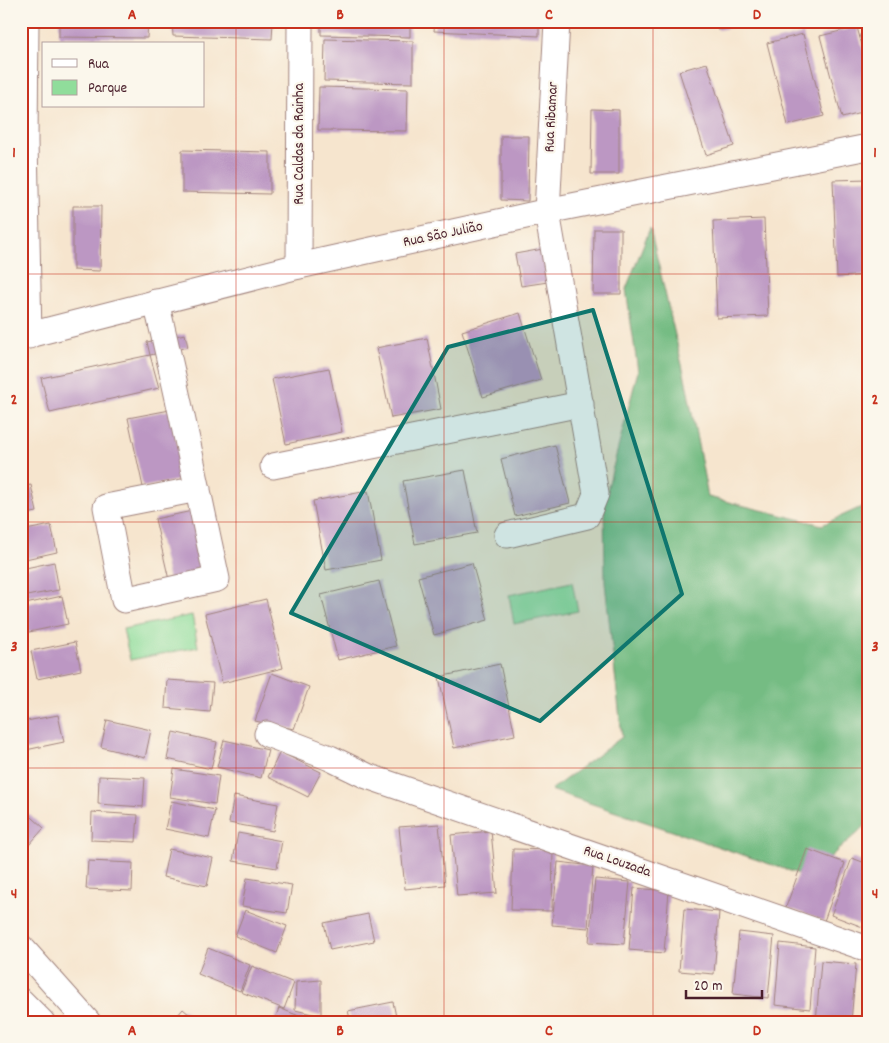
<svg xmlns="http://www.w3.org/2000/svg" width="889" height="1043" viewBox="0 0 889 1043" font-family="Dekko,sans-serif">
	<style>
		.green { fill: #90dd9b; stroke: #6d7e63 }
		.forest { fill: #74bc83; stroke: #5f6e57 }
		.building { fill: #bc97c3 }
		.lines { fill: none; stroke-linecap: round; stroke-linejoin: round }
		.minor-casing { stroke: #a0827c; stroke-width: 27 }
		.minor { stroke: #fff; stroke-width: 25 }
		.marked { fill: #0f766e; fill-opacity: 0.2; stroke: #0f766e; stroke-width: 4; stroke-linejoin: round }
		.grid { fill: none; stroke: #c8321e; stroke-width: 1; stroke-opacity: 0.55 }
		.labels { text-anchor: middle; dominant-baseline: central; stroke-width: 4.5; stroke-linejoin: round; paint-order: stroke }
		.street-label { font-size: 15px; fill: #4a1f2b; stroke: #fbf7ec }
		.neatline { fill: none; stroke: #c8321e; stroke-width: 2 }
		.grid-label { font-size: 16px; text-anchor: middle; font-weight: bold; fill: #c8321e }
	</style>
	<rect width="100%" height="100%" fill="#fbf7ec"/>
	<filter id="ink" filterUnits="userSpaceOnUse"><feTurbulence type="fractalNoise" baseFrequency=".02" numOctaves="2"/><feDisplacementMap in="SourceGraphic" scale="10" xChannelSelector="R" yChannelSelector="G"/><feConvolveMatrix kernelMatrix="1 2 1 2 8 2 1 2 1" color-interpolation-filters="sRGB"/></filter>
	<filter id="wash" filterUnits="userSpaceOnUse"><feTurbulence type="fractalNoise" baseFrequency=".0096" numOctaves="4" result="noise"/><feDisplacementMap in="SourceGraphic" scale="20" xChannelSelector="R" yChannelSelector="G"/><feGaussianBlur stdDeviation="1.12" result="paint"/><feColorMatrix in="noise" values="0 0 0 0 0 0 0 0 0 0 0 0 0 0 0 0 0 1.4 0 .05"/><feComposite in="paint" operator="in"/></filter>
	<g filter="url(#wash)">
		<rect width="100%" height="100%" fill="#f6e5ce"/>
		<g class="green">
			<path d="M572 582 578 611 514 624 509 595Z"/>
			<path d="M192 615 198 647 130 660 123 629Z"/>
		</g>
		<path class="forest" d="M650 228 686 382 708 497 822 525 868 504V823L808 877 551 790 622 737 605 583 604 502 638 371 626 289Z"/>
		<g id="blocks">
			<g class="building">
				<path d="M59 21H148L147 38 59 37Z"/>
				<path d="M172 21H273L272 39 173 36Z"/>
				<path d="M321 21H410V37L321 35Z"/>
				<path d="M435 21H539V36L434 31Z"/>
				<path d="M716 21H755V23L718 30Z"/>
				<path d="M770 21H794V22L771 27Z"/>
				<path d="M857 27 868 69V111L842 118 820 36Z"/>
				<path d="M803 34 824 116 788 125 767 43Z"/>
				<path d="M325 39 413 41V83L324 81Z"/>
				<path d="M707 63 734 146 706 155 679 71Z"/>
				<path d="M319 87 408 89 407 131 318 130Z"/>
				<path d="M592 109 619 110V174H591Z"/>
				<path d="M501 136H529L528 201 501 200Z"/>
				<path d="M182 150 270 152V194L182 192Z"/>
				<path d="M868 179V275L837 277 833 180Z"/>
				<path d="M73 206H101L100 271 73 270Z"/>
				<path d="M764 219 768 316 717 318 713 221Z"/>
				<path d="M594 229H621V294H593Z"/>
				<path d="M543 249 548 282 521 286 515 254Z"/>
				<path d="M520 313 541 380 483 397 462 331Z"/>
				<path d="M185 334 188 347 150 355 159 388 50 413 41 378 150 355 147 342Z"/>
				<path d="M427 338 441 409 391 418 376 348Z"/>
				<path d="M329 368 342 432 286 444 272 379Z"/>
				<path d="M170 410 185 479 143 487 128 418Z"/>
				<path d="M555 445 570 503 515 516 501 459Z"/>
				<path d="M465 470 477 533 415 544 403 481Z"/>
				<path d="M31 485 37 512 21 515V487Z"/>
				<path d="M368 491 381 560 326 570 313 501Z"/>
				<path d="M192 511 205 572 169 580 155 519Z"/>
				<path d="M51 525 57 552 21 560V531Z"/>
				<path d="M54 562 59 590 21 597V569Z"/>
				<path d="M472 563 488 620 434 635 418 577Z"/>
				<path d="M379 581 396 646 338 660 321 595Z"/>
				<path d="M62 596 68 624 24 633 21 605Z"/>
				<path d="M266 599 283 668 222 683 205 614Z"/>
				<path d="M75 642 81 670 37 679 31 651Z"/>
				<path d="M500 664 515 735 454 748 439 677Z"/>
				<path d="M272 673 309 687 294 729 255 721Z"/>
				<path d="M167 680 213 683 210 712 165 708Z"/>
				<path d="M58 715 64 742 21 751V722Z"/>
				<path d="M107 720 151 730 145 758 101 747Z"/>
				<path d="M173 732 217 742 211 769 167 759Z"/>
				<path d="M224 740 268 750 261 778 217 767Z"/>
				<path d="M280 752 321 772 308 797 268 777Z"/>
				<path d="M174 769 219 776 215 804 170 797Z"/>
				<path d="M99 776 145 778 143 807 98 804Z"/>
				<path d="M234 796 278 804 273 831 229 823Z"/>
				<path d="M171 801 215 810 209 838 165 829Z"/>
				<path d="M22 808 44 828 21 854V810Z"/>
				<path d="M92 812 138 815 136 842 91 840Z"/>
				<path d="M439 824 445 885 405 889 399 827Z"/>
				<path d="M491 831 497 893 457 896 451 835Z"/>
				<path d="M238 833 282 841 277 868 233 861Z"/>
				<path d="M169 849 213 858 207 886 163 877Z"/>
				<path d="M513 849 553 850 552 911 511 910Z"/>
				<path d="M807 849 845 863 824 921 786 907Z"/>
				<path d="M852 858 868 864V929L831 915Z"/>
				<path d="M88 861 133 863 132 891 86 889Z"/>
				<path d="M558 862 593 866 588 928 552 925Z"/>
				<path d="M247 878 292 885 287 913 242 906Z"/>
				<path d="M595 879 630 882 624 944 589 942Z"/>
				<path d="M634 888 669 891 664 953 629 950Z"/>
				<path d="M684 909 719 912 714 974 679 971Z"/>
				<path d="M245 910 287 926 277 953 235 936Z"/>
				<path d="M368 914 374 941 330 950 324 923Z"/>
				<path d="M739 932 774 936 768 998 733 994Z"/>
				<path d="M780 943 815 947 810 1009 775 1005Z"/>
				<path d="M208 948 250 965 240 991 198 974Z"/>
				<path d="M821 961 856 964 851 1022H816Z"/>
				<path d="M252 966 294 983 284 1009 241 992Z"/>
				<path d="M865 975H868V1022H861Z"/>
				<path d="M321 980V1016L295 1010 296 982Z"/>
				<path d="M393 1002 397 1022H351L348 1011Z"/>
				<path d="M279 1008 314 1022H274Z"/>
				<path d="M183 1009 198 1022H172Z"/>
			</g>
		</g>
	</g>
	<g filter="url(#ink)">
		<use href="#blocks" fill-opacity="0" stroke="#a0827c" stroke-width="1"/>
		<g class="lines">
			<defs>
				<g id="minor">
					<path d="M26 21 25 141 29 336"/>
					<path d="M299 266 300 21"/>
					<path d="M156 302C178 394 197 487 217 579L124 600 106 507 198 489"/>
					<path d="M21 337 299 266 562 208 868 147"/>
					<path d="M273 466 581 404"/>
					<path d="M507 535 587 516 596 494 547 212 557 21"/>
					<path d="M267 734 330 758 367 776 868 949"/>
					<path d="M21 947 88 1022"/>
					<path d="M21 1001 42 1022"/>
				</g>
			</defs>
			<use href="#minor" class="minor-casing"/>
			<use href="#minor" class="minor"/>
		</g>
	</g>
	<path class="marked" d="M593 310 682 594 540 721 291 613 448 347Z"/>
	<path class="grid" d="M236 21V1022M444 21V1022M653 21V1022M21 274H868M21 522H868M21 768H868"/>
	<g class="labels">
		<g class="street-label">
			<text transform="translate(552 117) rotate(-87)">Rua Ribamar</text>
			<text transform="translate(300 144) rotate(-90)">Rua Caldas da Rainha</text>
			<text transform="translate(443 235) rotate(-12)">Rua São Julião</text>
			<text transform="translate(617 862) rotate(19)">Rua Louzada</text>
		</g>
	</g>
	<rect width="889" height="1043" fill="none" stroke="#fbf7ec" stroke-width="55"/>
	<rect x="42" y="42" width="162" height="65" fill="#fbf7ec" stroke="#b4a19f"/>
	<rect x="52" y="59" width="25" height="8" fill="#ffffff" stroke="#b4a19f"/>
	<text x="88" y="68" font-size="15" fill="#4a1f2b">Rua</text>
	<rect x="52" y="80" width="25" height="15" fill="#90dd9b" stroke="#b4a19f"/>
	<text x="88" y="92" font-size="15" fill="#4a1f2b">Parque</text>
	<path d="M686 990v8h76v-8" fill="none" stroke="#4a1f2b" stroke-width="2.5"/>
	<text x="694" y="990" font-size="15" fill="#4a1f2b" stroke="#fbf7ec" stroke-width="4" paint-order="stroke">20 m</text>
	<rect x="28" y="28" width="834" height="988" class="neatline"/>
	<g class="grid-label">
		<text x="132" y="19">A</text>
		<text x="340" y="19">B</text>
		<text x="549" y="19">C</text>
		<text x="757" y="19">D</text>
		<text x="14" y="157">1</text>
		<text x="875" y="157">1</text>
		<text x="14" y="404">2</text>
		<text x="875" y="404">2</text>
		<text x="14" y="651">3</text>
		<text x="875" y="651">3</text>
		<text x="14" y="898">4</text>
		<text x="875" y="898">4</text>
		<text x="132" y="1035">A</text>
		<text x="340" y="1035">B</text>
		<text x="549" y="1035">C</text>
		<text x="757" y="1035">D</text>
	</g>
</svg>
